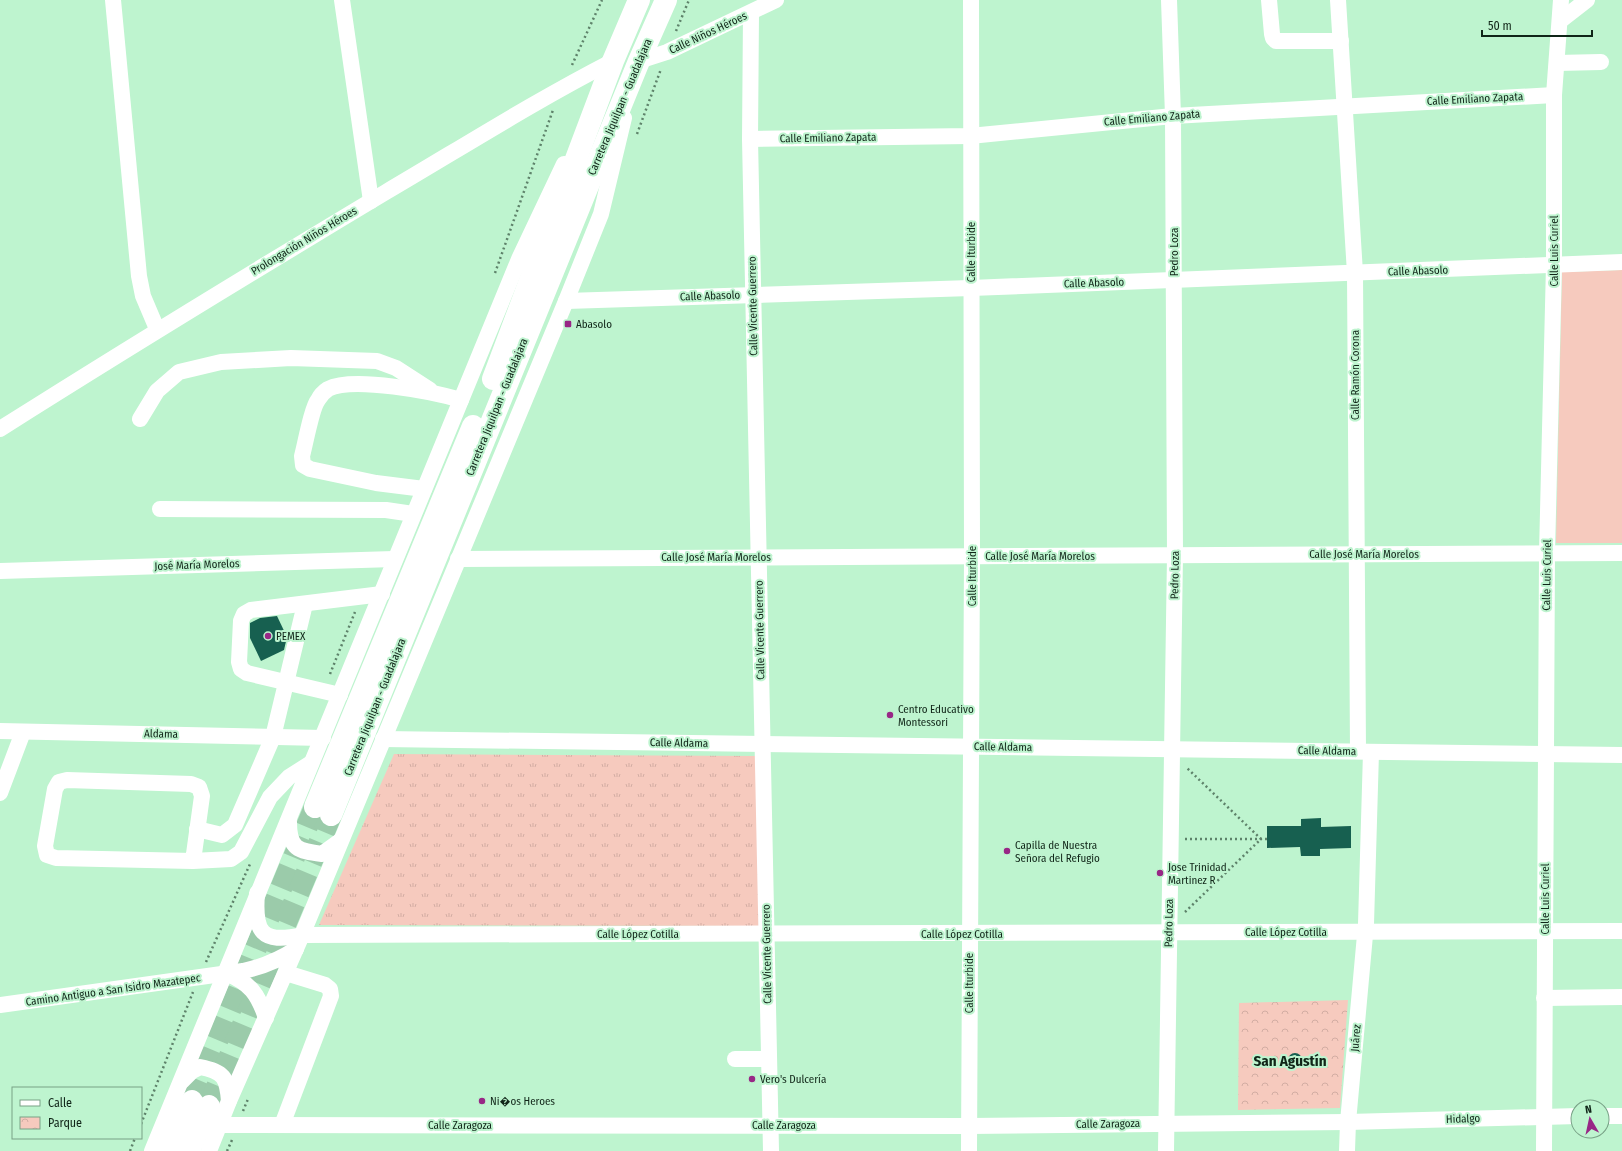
<svg xmlns="http://www.w3.org/2000/svg" width="1622" height="1151" viewBox="0 0 1622 1151" font-family="'Fira Sans Condensed',sans-serif">
	<style>
		.grass { fill: url(#grass-tufts) }
		.park { fill: url(#park-crowns) }
		.garden { fill: #f6cabe }
		.building { fill: #176050 }
		.lines { fill: none; stroke-linecap: round; stroke-linejoin: round }
		.highway-tunnel { stroke: #9bcbaa; stroke-width: 22; stroke-dasharray: 22 11; stroke-linecap: butt }
		.path { stroke: #5e826a; stroke-width: 2.5; stroke-dasharray: 2 3; stroke-linecap: butt }
		.minor { stroke: #fff; stroke-width: 16 }
		.highway { stroke: #fff; stroke-width: 22 }
		.poi-dot { fill: #982786; stroke: #bef4cf; stroke-width: 1.5 }
		.labels { text-anchor: middle; dominant-baseline: central; stroke-width: 4; stroke-linejoin: round; paint-order: stroke }
		.street-label { font-size: 11px; fill: #102518; stroke: #bef4cf }
		.poi-label { font-size: 11px; fill: #102518; stroke: #bef4cf; text-anchor: start }
		.district-label { font-size: 15px; font-weight: bold; fill: #102518; stroke: #bef4cf }
	</style>
	<defs>
		<pattern id="grass-tufts" width="24" height="20" patternUnits="userSpaceOnUse"><rect width="24" height="20" fill="#f6cabe"/><path d="M3 7l-1-3M5 7V3M7 7l1-3M15 17l-1-3M17 17v-4M19 17l1-3" fill="none" stroke="#d2ada3"/></pattern>
		<pattern id="park-crowns" width="20" height="18" patternUnits="userSpaceOnUse"><rect width="20" height="18" fill="#f6cabe"/><path d="M2 6a3 3 0 1 1 6 0M12 15a3 3 0 1 1 6 0" fill="none" stroke="#d2ada3"/></pattern>
	</defs>
	<rect width="100%" height="100%" fill="#bef4cf"/>
	<path class="grass" d="M394 754 757 756 759 926 319 925Z"/>
	<path class="park" d="M1348 1000 1340 1108 1238 1110 1239 1003Z"/>
	<path class="garden" d="M1622 270V543H1556L1562 272Z"/>
	<g class="building">
		<path d="M277 616 287 637 284 650 261 661 250 638V623L260 618Z"/>
		<path d="M1321 818V827L1351 826V848L1320 849V856H1301L1300 847 1267 848V826H1301V819Z"/>
		<circle cx="1295" cy="1060" r="7"/>
	</g>
	<g class="lines">
		<g class="highway-tunnel">
			<path d="M192 1101 315 807"/>
			<path d="M209 1106 331 815"/>
		</g>
		<g class="path">
			<path d="M676 31 689 0"/>
			<path d="M572 65 602 0"/>
			<path d="M637 134 661 69"/>
			<path d="M495 273 553 110"/>
			<path d="M330 674 355 612"/>
			<path d="M1185 839H1267"/>
			<path d="M1185 912 1261 839 1187 768"/>
			<path d="M206 962 250 864"/>
			<path d="M243 1111 248 1099"/>
			<path d="M141 1124 193 992"/>
			<path d="M130 1151 135 1138"/>
			<path d="M227 1151 232 1140"/>
		</g>
		<g class="minor">
			<path d="M113 0 139 276 143 296 157 329"/>
			<path d="M342 0 371 201"/>
			<path d="M1269 0 1272 34 1273 38 1276 41H1341"/>
			<path d="M1338 0 1355 273 1358 751"/>
			<path d="M751 13 750 139 771 1151"/>
			<path d="M1560 21 1587 0"/>
			<path d="M1557 63 1601 62"/>
			<path d="M637 66 639 61 667 52 776 0"/>
			<path d="M750 139 970 136 1173 116 1554 95"/>
			<path d="M566 301 971 288 1622 262"/>
			<path d="M140 419 157 391 179 372 221 362 291 358 377 361 396 368 430 390"/>
			<path d="M0 429C128 348 256 270 386 192 461 148 535 101 613 61"/>
			<path d="M424 489 376 483 310 469 303 465 302 456C305 445 312 407 318 400 320 396 325 391 328 389 353 376 434 392 461 400"/>
			<path d="M160 509 386 510 413 514"/>
			<path d="M458 559 1622 553"/>
			<path d="M0 571 394 559"/>
			<path d="M340 695 247 673 241 669 239 662 241 621 244 614 251 610 382 594"/>
			<path d="M0 731 323 738"/>
			<path d="M383 739 1622 755"/>
			<path d="M0 793 23 732"/>
			<path d="M289 822C289 849 298 851 322 854L340 841"/>
			<path d="M197 829 222 835 235 825 273 737 305 604"/>
			<path d="M193 861 202 796 199 787 191 784 67 780 59 782 55 789 45 846 47 855 56 858 193 861 231 859 241 852 270 797 289 777 311 763"/>
			<path d="M257 893C254 932 261 944 302 935L1622 931"/>
			<path d="M226 973C250 983 258 994 266 1018"/>
			<path d="M1544 998 1622 997"/>
			<path d="M0 1005 243 971C262 967 279 960 296 949"/>
			<path d="M735 1059H769"/>
			<path d="M182 1081 192 1071 200 1067C224 1072 227 1077 229 1101"/>
			<path d="M1602 1116H1622"/>
			<path d="M219 1125 969 1126 1348 1122 1578 1116"/>
			<path d="M282 1125 331 996 330 989 325 985 286 973"/>
			<path d="M152 1151 519 259 564 164"/>
			<path d="M209 1151 229 1101 302 935 566 301 601 214 624 118"/>
			<path d="M969 1151 972 556 971 0"/>
			<path d="M1166 1151 1175 555 1173 116 1169 0"/>
			<path d="M1347 1151 1348 1122 1366 924 1371 752"/>
			<path d="M1544 1151 1547 553 1554 265V95L1561 0"/>
		</g>
		<g class="highway">
			<path d="M493 379 613 61 639 0"/>
			<path d="M315 807 473 426"/>
			<path d="M331 815 639 61 666 0"/>
			<path d="M170 1151 192 1101"/>
			<path d="M189 1151 209 1106"/>
		</g>
	</g>
	<g class="poi-dot">
		<rect x="564" y="320" width="8" height="8" rx="2"/>
		<circle cx="268" cy="636" r="4"/>
		<circle cx="890" cy="715" r="4"/>
		<circle cx="1007" cy="851" r="4"/>
		<circle cx="1160" cy="873" r="4"/>
		<circle cx="752" cy="1079" r="4"/>
		<circle cx="482" cy="1101" r="4"/>
	</g>
	<g class="labels">
		<g class="street-label">
			<text transform="translate(708 33) rotate(-25)">Calle Niños Héroes</text>
			<text transform="translate(1475 99) rotate(-3)">Calle Emiliano Zapata</text>
			<text transform="translate(620 107) rotate(-67)">Carretera Jiquilpan - Guadalajara</text>
			<text transform="translate(1152 118) rotate(-5)">Calle Emiliano Zapata</text>
			<text transform="translate(828 138) rotate(-1)">Calle Emiliano Zapata</text>
			<text transform="translate(304 241) rotate(-31)">Prolongación Niños Héroes</text>
			<text transform="translate(1554 251) rotate(-90)">Calle Luis Curiel</text>
			<text transform="translate(971 252) rotate(-90)">Calle Iturbide</text>
			<text transform="translate(1174 252) rotate(-90)">Pedro Loza</text>
			<text transform="translate(1418 271) rotate(-2)">Calle Abasolo</text>
			<text transform="translate(1094 283) rotate(-2)">Calle Abasolo</text>
			<text transform="translate(710 296) rotate(-2)">Calle Abasolo</text>
			<text transform="translate(753 306) rotate(-91)">Calle Vicente Guerrero</text>
			<text transform="translate(1355 375) rotate(-90)">Calle Ramón Corona</text>
			<text transform="translate(497 407) rotate(-68)">Carretera Jiquilpan - Guadalajara</text>
			<text x="1364" y="554">Calle José María Morelos</text>
			<text x="1040" y="556">Calle José María Morelos</text>
			<text x="716" y="557">Calle José María Morelos</text>
			<text transform="translate(197 565) rotate(-2)">José María Morelos</text>
			<text transform="translate(1175 575) rotate(-89)">Pedro Loza</text>
			<text transform="translate(1547 575) rotate(-89)">Calle Luis Curiel</text>
			<text transform="translate(972 576) rotate(-90)">Calle Iturbide</text>
			<text transform="translate(760 630) rotate(-91)">Calle Vicente Guerrero</text>
			<text transform="translate(375 707) rotate(-68)">Carretera Jiquilpan - Guadalajara</text>
			<text transform="translate(161 734) rotate(1)">Aldama</text>
			<text transform="translate(679 743) rotate(1)">Calle Aldama</text>
			<text transform="translate(1003 747) rotate(1)">Calle Aldama</text>
			<text transform="translate(1327 751) rotate(1)">Calle Aldama</text>
			<text transform="translate(1545 899) rotate(-90)">Calle Luis Curiel</text>
			<text transform="translate(1169 923) rotate(-89)">Pedro Loza</text>
			<text x="1286" y="932">Calle López Cotilla</text>
			<text x="638" y="934">Calle López Cotilla</text>
			<text x="962" y="934">Calle López Cotilla</text>
			<text transform="translate(767 954) rotate(-91)">Calle Vicente Guerrero</text>
			<text transform="translate(969 983) rotate(-90)">Calle Iturbide</text>
			<text transform="translate(113 990) rotate(-8)">Camino Antiguo a San Isidro Mazatepec</text>
			<text transform="translate(1356 1038) rotate(-85)">Juárez</text>
			<text transform="translate(1463 1119) rotate(-2)">Hidalgo</text>
			<text transform="translate(1108 1124) rotate(-1)">Calle Zaragoza</text>
			<text x="460" y="1125">Calle Zaragoza</text>
			<text x="784" y="1125">Calle Zaragoza</text>
		</g>
		<g class="poi-label">
			<text x="576" y="324">Abasolo</text>
			<text x="276" y="636">PEMEX</text>
			<text x="898" y="709">Centro Educativo<tspan x="898" dy="13">Montessori</tspan></text>
			<text x="1015" y="845">Capilla de Nuestra<tspan x="1015" dy="13">Señora del Refugio</tspan></text>
			<text x="1168" y="867">Jose Trinidad<tspan x="1168" dy="13">Martinez R</tspan></text>
			<text x="760" y="1079">Vero's Dulcería</text>
			<text x="490" y="1101">Ni�os Heroes</text>
		</g>
		<g class="district-label">
			<text x="1290" y="1061">San Agustín</text>
		</g>
	</g>
	<rect x="12" y="1087" width="130" height="52" fill="#bef4cf" stroke="#78a186"/>
	<rect x="20" y="1100" width="20" height="6" fill="#ffffff" stroke="#78a186"/>
	<text x="48" y="1107" font-size="12" fill="#102518">Calle</text>
	<rect x="20" y="1117" width="20" height="12" fill="url(#park-crowns)" stroke="#78a186"/>
	<text x="48" y="1127" font-size="12" fill="#102518">Parque</text>
	<g transform="translate(1590 1119) rotate(351)"><circle r="19" fill="#bef4cf" stroke="#78a186"/>
	<path d="M0-3L7 15L0 10L-7 15Z" fill="#982786"/>
	<text y="-6" font-size="11" font-weight="bold" text-anchor="middle" fill="#102518">N</text>
	</g>
	<path d="M1482 30v6h110v-6" fill="none" stroke="#102518" stroke-width="2"/>
	<text x="1488" y="30" font-size="12" fill="#102518" stroke="#bef4cf" stroke-width="3" paint-order="stroke">50 m</text>
</svg>
